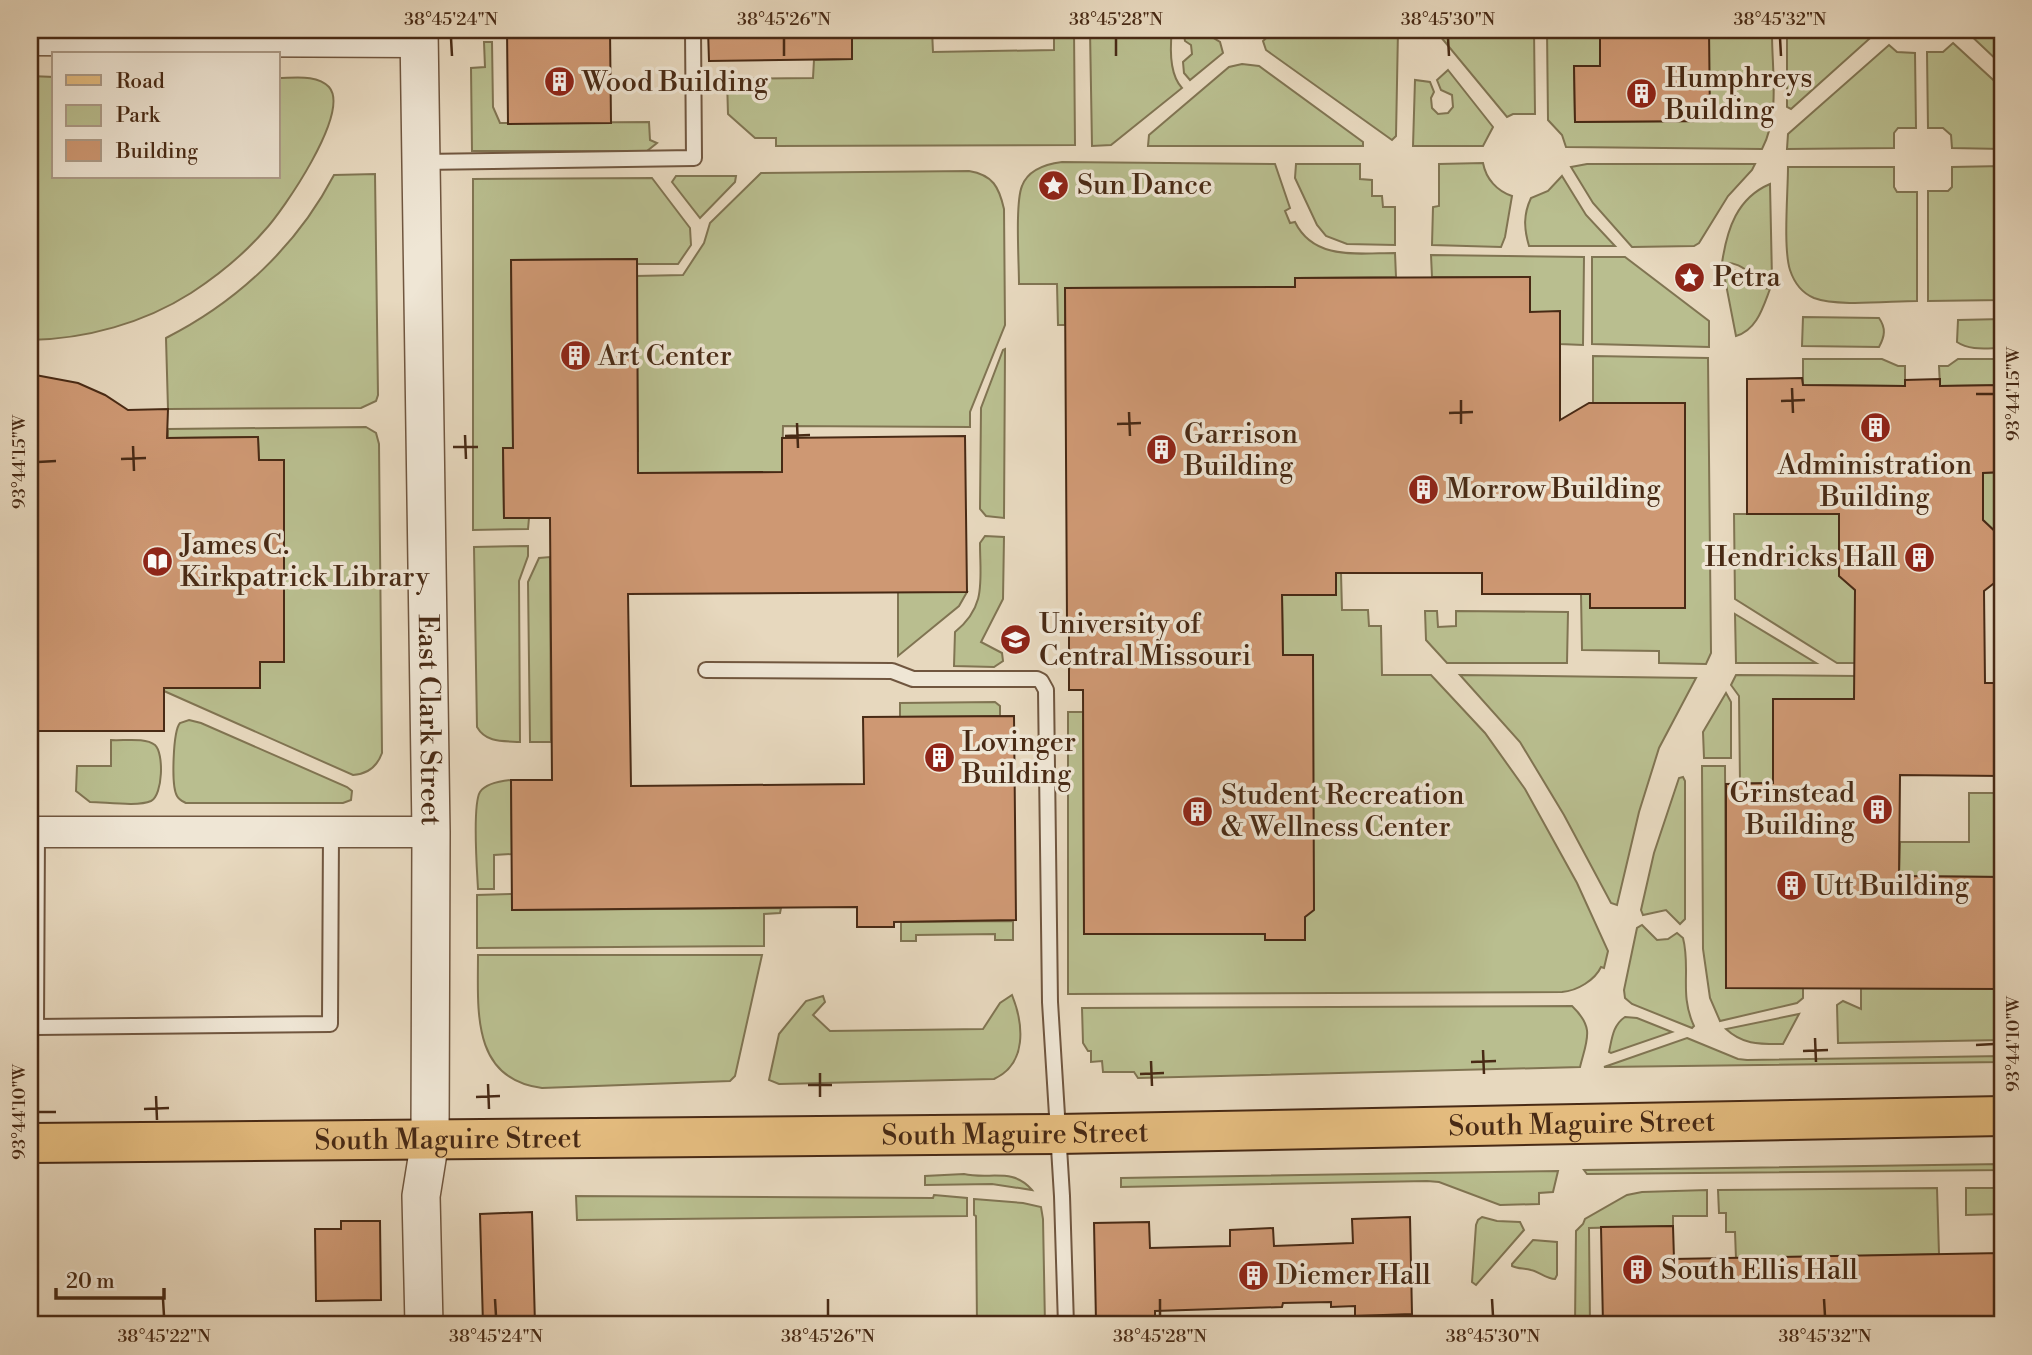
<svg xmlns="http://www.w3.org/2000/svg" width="2032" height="1355" viewBox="0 0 2032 1355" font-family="'Libre Bodoni',serif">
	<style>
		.green { fill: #b9be8f; stroke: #807452; stroke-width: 2 }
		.building { fill: #ce9873; stroke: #482a15; stroke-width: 2 }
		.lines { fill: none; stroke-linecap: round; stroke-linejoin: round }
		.service-casing { stroke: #70563f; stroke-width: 18 }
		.minor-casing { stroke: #70563f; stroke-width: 33 }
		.tertiary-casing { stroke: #70563f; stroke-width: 40 }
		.primary-casing { stroke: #482a15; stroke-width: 42 }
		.service { stroke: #efe6d5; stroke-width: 14 }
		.minor { stroke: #efe6d5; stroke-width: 30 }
		.tertiary { stroke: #efe6d5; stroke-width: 37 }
		.primary { stroke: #e4bc7f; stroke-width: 38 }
		.ticks { fill: none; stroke: #482a15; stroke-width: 2.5 }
		.labels { text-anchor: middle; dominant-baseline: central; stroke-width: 7; stroke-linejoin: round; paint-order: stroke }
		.poi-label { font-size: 28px; fill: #482a15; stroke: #efe6d5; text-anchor: start }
		.street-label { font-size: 28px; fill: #482a15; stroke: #efe6d5 }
		.neatline { fill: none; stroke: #482a15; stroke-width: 2.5 }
		.ticks-label { font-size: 18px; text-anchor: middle; fill: #482a15 }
	</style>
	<rect width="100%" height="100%" fill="#e7d8be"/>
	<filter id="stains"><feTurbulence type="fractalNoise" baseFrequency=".00286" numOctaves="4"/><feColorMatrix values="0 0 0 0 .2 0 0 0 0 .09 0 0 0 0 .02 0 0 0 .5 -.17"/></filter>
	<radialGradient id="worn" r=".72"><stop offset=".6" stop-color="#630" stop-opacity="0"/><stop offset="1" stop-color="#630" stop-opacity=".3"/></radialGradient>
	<g class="green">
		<path d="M852 30H932L933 52 1054 50V30H1074L1075 145 776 146V138H755L728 114 727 79 813 78 814 60 852 59Z"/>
		<path d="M1090 30H1172C1170 48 1169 74 1182 88L1111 145 1092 146Z"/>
		<path d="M1183 30H1200L1220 42 1223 53 1190 80 1184 73 1183 62 1192 54 1191 45 1185 41Z"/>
		<path d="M1275 30H1398L1396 136 1392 140 1266 50 1263 41Z"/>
		<path d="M1435 30H1534L1535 114H1513L1507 117Z"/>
		<path d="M1547 30H1600V66L1574 67 1575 122 1709 121V30H1767L1772 34C1772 71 1780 115 1762 149L1566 147 1562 135 1548 120Z"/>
		<path d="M1787 30H1877L1878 31 1791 109 1787 107Z"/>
		<path d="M1968 30H2002V65L1966 31Z"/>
		<path d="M484 42H492L493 107 500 123 649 122 650 140 657 143 647 151H472L471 68 485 67Z"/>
		<path d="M1953 43 2002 88V149L1952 148 1951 135 1943 128H1928L1927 52H1943Z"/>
		<path d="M1889 45 1897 52 1915 53 1916 128H1898L1894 133V148L1787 149 1788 134Z"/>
		<path d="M1242 64 1259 66 1363 142V146H1148L1149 135 1229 67Z"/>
		<path d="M1448 70 1493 127 1483 146H1413L1415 80 1430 82 1434 92 1431 98 1432 108 1438 114 1448 113 1453 107 1452 95 1441 90 1437 80Z"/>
		<path d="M30 76 54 77V177H278V78C294 78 317 74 329 87 351 112 283 211 264 231 244 254 217 276 191 293 144 323 86 339 30 340Z"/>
		<path d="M1062 162 1275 164 1290 208 1285 211 1290 223 1295 222C1314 261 1359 253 1395 253L1396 277 1296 278 1295 315 1255 287 1065 288V325H1058L1057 284H1019C1019 263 1015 203 1022 186 1028 170 1046 164 1062 162Z"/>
		<path d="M1483 163C1486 179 1497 191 1512 196L1505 237 1501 247 1432 245 1433 207 1439 206V164Z"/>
		<path d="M1296 164H1360V179L1372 180V196H1382L1383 207H1395V245L1347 244 1326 236 1317 225 1295 178Z"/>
		<path d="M1587 164H1755L1752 170 1728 196 1699 243 1694 246 1632 247 1593 203 1571 167Z"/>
		<path d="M2002 166V300L1928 301V191H1948L1952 187V167Z"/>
		<path d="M1788 167H1894V187L1897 192H1917V301C1890 301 1838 307 1814 298 1802 293 1794 282 1790 270 1783 248 1788 192 1788 167Z"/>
		<path d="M969 171C993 175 999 187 1004 209L1005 325 970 412V427L783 426 782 472 585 474 638 451 636 276 683 275 704 243 710 223 761 173Z"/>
		<path d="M375 174 378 395 376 401 361 408 168 409 166 338C237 302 297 246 334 175Z"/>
		<path d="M676 176H736L735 182 700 218 672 182Z"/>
		<path d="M1562 176 1586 215 1615 246H1529C1524 229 1523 215 1531 198L1548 191Z"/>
		<path d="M652 178 690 228 691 245 678 264H636V259L511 260 513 448H503L504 518H529L528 529 473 530V179Z"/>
		<path d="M1770 184 1772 279 1771 283C1749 280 1747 261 1722 263 1727 229 1737 198 1770 184Z"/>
		<path d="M1431 255 1584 257 1583 345 1560 344 1559 312H1530V277H1432Z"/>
		<path d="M1592 257H1625L1709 321V347L1592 344Z"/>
		<path d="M1723 269C1746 268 1749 286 1770 289 1763 307 1757 330 1736 336Z"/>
		<path d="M1803 317 1879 318C1886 328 1885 336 1879 347L1802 346Z"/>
		<path d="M2002 319V348C1987 348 1970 351 1957 342L1958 320Z"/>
		<path d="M1005 349 1004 518 986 516 980 509 981 408 1003 350Z"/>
		<path d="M1593 356 1708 358 1711 653 1706 664 1659 663V651L1582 650 1581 594H1590V608L1685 607V404L1593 403Z"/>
		<path d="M1803 359H1882L1898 366H1905V386L1803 385Z"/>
		<path d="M1958 359H2002V385L1940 386 1939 366H1948Z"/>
		<path d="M366 427 376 433 379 444 382 753C377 767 368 774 353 775L164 691V688H260V662L284 661V460H259L258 437 168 438V429Z"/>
		<path d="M1835 470 1855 522 1839 536V575L1855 590 1856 663H1837L1735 599 1734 514H1835Z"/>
		<path d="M2002 472V538L1983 520V473Z"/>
		<path d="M985 536 1004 537 1003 599 981 642 1002 653 1003 661 994 667 954 666 955 632C987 606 980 581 980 543Z"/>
		<path d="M528 546V556L519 581 520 742C503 741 486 743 477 727L474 547Z"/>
		<path d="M550 557 551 742H530L528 582 539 558Z"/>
		<path d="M1336 573H1341L1342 610H1368L1369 626H1381L1382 675H1431L1485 733 1525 789 1577 883 1608 951 1604 968 1601 967C1595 980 1577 991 1562 992L1068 994V712H1083L1084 934H1248L1265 923 1266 940H1304L1312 655H1283L1282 595H1336Z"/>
		<path d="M898 592H967L959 606 898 656Z"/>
		<path d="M1425 611H1437L1438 627 1456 626V611L1568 612 1567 663H1447L1426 640Z"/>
		<path d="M1735 614 1816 663H1736Z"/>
		<path d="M1460 675 1696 678 1659 748 1639 812 1617 905 1611 903 1564 815 1520 742Z"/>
		<path d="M1736 675 1856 676V699H1773V783H1740L1739 696 1731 685Z"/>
		<path d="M1726 693 1731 702V758H1704L1703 732Z"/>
		<path d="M995 702 1000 706V716L900 717V703Z"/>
		<path d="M189 720 201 723 347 787 352 791 351 800 343 803H186C182 801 179 800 177 796 171 786 173 731 180 723Z"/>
		<path d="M111 740C123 741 145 737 155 745 164 753 163 795 151 801 138 807 105 802 90 802L76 791 77 766H111Z"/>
		<path d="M1702 766H1725L1726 988H1803V998L1797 1003 1720 1021 1710 998 1703 949Z"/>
		<path d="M1683 777 1685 781V919L1680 924 1666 910 1643 915 1641 910 1654 853 1679 778Z"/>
		<path d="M511 780 512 854 494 855V889H478C477 870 472 805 480 792 486 783 501 781 511 780Z"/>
		<path d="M1969 793H2002V877L1899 876 1900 842H1969Z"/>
		<path d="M512 894 513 910 781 908 780 913 764 914V946L477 948V895Z"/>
		<path d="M1013 921V940H995V934L916 935V941H901V922Z"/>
		<path d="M1642 925 1657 940 1668 939 1677 933 1683 938C1691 969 1679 994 1694 1026L1692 1028 1632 1004 1625 998 1624 990 1637 928Z"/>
		<path d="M478 955H762L735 1076 730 1081 542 1088C471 1079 478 1010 478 955Z"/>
		<path d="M1861 988 2002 989V1040L1838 1043 1837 1005 1843 1001 1861 1009Z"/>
		<path d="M1012 995C1024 1025 1027 1064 994 1079L779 1084 769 1080 779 1034 806 1001 823 996 825 1002 813 1015 830 1031 983 1029 1000 1003Z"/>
		<path d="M1572 1006C1595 1028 1587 1039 1580 1067L1138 1078 1134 1072H1103L1102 1061 1091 1062V1051H1088L1083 1043 1082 1008Z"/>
		<path d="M1799 1014 1783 1044C1760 1044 1743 1045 1726 1029Z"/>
		<path d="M1625 1017 1637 1018 1672 1032 1611 1053 1609 1052C1612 1038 1613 1025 1625 1017Z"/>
		<path d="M1687 1038 1738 1059 1747 1060 2002 1056V1062L1604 1067Z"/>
		<path d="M2002 1164V1170L1587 1174 1584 1170Z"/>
		<path d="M1558 1171 1553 1192 1539 1193V1204L1500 1205 1439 1182 1427 1181 1121 1187V1178Z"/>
		<path d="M964 1174C989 1180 1013 1167 1032 1190L992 1184 925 1185V1176Z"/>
		<path d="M1937 1188 1939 1254 1736 1259 1735 1232H1726V1213H1719L1718 1190Z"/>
		<path d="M1966 1188H2002V1214L1966 1215Z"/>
		<path d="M1707 1190V1216H1673V1226L1589 1228 1590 1325H1575L1576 1231 1583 1224 1585 1219 1627 1195 1642 1192Z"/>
		<path d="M934 1195 967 1198V1216L577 1220 576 1196 933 1198Z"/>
		<path d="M974 1199 1023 1203 1041 1207 1043 1219 1045 1325H977L976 1216 974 1215Z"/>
		<path d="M1482 1217 1497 1221 1520 1222 1524 1230 1476 1285 1472 1282 1476 1225 1478 1220Z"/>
		<path d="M1533 1240 1557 1242V1275L1555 1279C1546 1279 1540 1272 1531 1270 1524 1268 1518 1269 1512 1266V1264Z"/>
	</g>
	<g class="building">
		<path d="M507 30H610L611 123 508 124Z"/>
		<path d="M708 30H852V59L709 61Z"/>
		<path d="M1600 30H1709L1710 121 1575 122 1574 66H1600Z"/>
		<path d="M637 259 638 473 782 472V438L965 436 967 592 628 594 631 786 864 784 863 717 1014 716 1016 920 894 922V927H857V907L512 910 511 780H552L550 518H504L503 448H513L511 260Z"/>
		<path d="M1530 277V312L1560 311V420L1589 403H1685V608H1590V594H1482V573H1336V595H1282L1283 655H1313L1314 910 1305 917V940H1265V934H1084L1083 690H1069V623H1067L1065 288 1295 287V278Z"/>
		<path d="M30 374 78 383 105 395 128 410 168 409 167 438 258 437 259 460H284V662H260V688H164V731H30Z"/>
		<path d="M1802 378 1803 385 1905 386V380L1940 379V386L2002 385V472L1983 473V520L2002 538V577L1984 591 1985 683H2002V776L1900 775 1899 876 2002 877V989L1726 988V784L1773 783V699H1854L1855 590 1839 576V514H1747V379Z"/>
		<path d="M532 1212 535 1325H483L480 1214Z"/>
		<path d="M1410 1217 1412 1314 1355 1316V1306L1331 1307V1302L1283 1303 1282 1307 1155 1311V1321L1096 1322 1094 1223 1149 1222 1150 1248 1230 1246V1230L1273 1228 1274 1246 1353 1243 1352 1219Z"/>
		<path d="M341 1221H380L381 1300 316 1301 315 1229H341Z"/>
		<path d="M1673 1226 1674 1259 2002 1253V1325H1603L1601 1227Z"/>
	</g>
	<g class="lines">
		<defs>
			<g id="service">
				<path d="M422 162 694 158 693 30"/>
				<path d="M706 670 892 671 913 679H1037L1041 681 1046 690 1050 1002 1062 1196 1066 1325"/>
				<path d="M37 832 36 1027 330 1024 331 832"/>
			</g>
			<g id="minor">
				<path d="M30 40 419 42"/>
				<path d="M30 832H431"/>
			</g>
			<g id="tertiary">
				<path id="s1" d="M419 30 431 832 430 1140 421 1196 424 1325"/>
			</g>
			<g id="primary">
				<path id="s2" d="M30 1143 1058 1134 2002 1116"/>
			</g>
		</defs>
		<use href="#service" class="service-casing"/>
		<use href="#minor" class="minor-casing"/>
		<use href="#tertiary" class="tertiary-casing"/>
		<use href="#primary" class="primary-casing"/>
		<use href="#service" class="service"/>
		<use href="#minor" class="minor"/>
		<use href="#tertiary" class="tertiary"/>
		<use href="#primary" class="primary"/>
	</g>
	<path class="ticks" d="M451 38 452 56M784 38V56M1116 38V56M1448 38 1449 56M1780 38 1781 56M1792 388 1793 413M1976 394H1994M1461 400V424M1781 401 1805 400M1129 412 1130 436M1449 413 1473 412M797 423 798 448M1117 424 1141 423M465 435 466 459M785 436 810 435M133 446 134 471M453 447H478M121 459 146 458M38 462 56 461M1815 1038 1816 1062M1976 1045 1994 1044M1483 1050 1484 1074M1803 1051 1828 1050M1151 1061 1152 1086M1471 1062 1496 1061M820 1073V1097M1140 1074 1164 1073M488 1084 489 1109M808 1085H832M156 1096 157 1120M476 1097 500 1096M144 1109 169 1108M38 1112H56M163 1299 164 1316M495 1299 496 1316M828 1299V1316M1160 1299V1316M1492 1299 1493 1316M1824 1299 1825 1316"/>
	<defs>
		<symbol id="building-disc" viewBox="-11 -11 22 22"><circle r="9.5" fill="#8f2418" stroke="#efe6d5"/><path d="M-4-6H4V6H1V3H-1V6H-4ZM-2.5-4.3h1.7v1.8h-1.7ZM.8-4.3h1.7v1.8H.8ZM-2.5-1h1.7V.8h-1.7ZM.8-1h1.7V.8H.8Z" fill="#fff"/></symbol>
		<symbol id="sight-disc" viewBox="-11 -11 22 22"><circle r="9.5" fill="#8f2418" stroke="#efe6d5"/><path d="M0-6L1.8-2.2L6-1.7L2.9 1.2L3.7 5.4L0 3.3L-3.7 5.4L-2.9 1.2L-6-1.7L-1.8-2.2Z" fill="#fff"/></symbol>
		<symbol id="library-disc" viewBox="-11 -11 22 22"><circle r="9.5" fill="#8f2418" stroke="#efe6d5"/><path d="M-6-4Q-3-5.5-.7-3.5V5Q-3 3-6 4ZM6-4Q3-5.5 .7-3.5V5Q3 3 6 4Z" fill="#fff"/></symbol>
		<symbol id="university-disc" viewBox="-11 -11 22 22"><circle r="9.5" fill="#8f2418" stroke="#efe6d5"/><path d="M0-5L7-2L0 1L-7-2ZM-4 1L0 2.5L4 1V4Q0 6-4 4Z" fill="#fff"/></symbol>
	</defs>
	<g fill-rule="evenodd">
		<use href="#building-disc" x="542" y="64" width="35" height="35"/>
		<use href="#building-disc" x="1624" y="76" width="35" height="35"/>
		<use href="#sight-disc" x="1036" y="168" width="35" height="35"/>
		<use href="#sight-disc" x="1672" y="260" width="35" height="35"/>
		<use href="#building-disc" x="558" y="338" width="35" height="35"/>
		<use href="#building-disc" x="1858" y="410" width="35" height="35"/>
		<use href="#building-disc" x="1144" y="432" width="35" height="35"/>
		<use href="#building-disc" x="1406" y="472" width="35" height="35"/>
		<use href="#building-disc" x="1902" y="540" width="35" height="35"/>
		<use href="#library-disc" x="140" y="544" width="35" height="35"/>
		<use href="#university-disc" x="998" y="622" width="35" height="35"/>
		<use href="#building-disc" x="922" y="740" width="35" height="35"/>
		<use href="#building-disc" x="1860" y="792" width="35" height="35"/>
		<use href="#building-disc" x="1180" y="794" width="35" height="35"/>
		<use href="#building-disc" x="1774" y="868" width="35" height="35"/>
		<use href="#building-disc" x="1620" y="1252" width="35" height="35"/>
		<use href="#building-disc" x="1236" y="1258" width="35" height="35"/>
	</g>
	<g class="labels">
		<g class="poi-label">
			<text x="1665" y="78">Humphreys<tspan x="1665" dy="32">Building</tspan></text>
			<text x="582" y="82">Wood Building</text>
			<text x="1077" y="185">Sun Dance</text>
			<text x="1713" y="277">Petra</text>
			<text x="598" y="356">Art Center</text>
			<text x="1184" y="434">Garrison<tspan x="1184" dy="32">Building</tspan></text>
			<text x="1875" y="465" text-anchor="middle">Administration<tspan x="1875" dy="32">Building</tspan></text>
			<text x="1446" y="489">Morrow Building</text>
			<text x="180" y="545">James C.<tspan x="180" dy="32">Kirkpatrick Library</tspan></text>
			<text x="1897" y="557" text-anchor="end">Hendricks Hall</text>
			<text x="1039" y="624">University of<tspan x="1039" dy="32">Central Missouri</tspan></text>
			<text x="962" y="742">Lovinger<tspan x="962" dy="32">Building</tspan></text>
			<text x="1855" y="793" text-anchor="end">Grinstead<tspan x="1855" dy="32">Building</tspan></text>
			<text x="1221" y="795">Student Recreation<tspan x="1221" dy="32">&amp; Wellness Center</tspan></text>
			<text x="1814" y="886">Utt Building</text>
			<text x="1661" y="1270">South Ellis Hall</text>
			<text x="1276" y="1275">Diemer Hall</text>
		</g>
		<g class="street-label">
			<text stroke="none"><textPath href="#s1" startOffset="690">East Clark Street</textPath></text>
			<text stroke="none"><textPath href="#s2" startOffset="1552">South Maguire Street</textPath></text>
			<text stroke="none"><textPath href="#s2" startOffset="985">South Maguire Street</textPath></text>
			<text stroke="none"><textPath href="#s2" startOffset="418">South Maguire Street</textPath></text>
		</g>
	</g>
	<rect width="2032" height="1355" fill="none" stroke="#e7d8be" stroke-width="77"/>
	<rect x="52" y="52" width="228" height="126" fill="#efe6d5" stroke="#ac9b88" stroke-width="2"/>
	<rect x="66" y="75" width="35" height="10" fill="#e4bc7f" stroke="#ac9b88" stroke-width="2"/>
	<text x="116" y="88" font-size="21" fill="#482a15">Road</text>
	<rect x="66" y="105" width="35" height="21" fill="#b9be8f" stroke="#ac9b88" stroke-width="2"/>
	<text x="116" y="122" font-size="21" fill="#482a15">Park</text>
	<rect x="66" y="140" width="35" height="21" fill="#ce9873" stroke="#ac9b88" stroke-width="2"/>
	<text x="116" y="158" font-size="21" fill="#482a15">Building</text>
	<path d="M56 1288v10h108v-10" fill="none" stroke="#482a15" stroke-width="3.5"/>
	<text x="66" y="1288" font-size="21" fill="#482a15" stroke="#efe6d5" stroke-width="5" paint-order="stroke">20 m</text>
	<rect x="38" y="38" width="1956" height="1278" class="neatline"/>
	<g class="ticks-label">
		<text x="451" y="25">38°45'24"N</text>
		<text x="784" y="25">38°45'26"N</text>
		<text x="1116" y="25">38°45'28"N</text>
		<text x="1448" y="25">38°45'30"N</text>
		<text x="1780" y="25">38°45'32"N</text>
		<text transform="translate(2013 394) rotate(-90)" y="6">93°44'15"W</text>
		<text transform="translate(19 462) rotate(-90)" y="6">93°44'15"W</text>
		<text transform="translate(2013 1044) rotate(-90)" y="6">93°44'10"W</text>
		<text transform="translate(19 1112) rotate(-90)" y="6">93°44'10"W</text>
		<text x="164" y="1342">38°45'22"N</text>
		<text x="496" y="1342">38°45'24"N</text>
		<text x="828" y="1342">38°45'26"N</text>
		<text x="1160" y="1342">38°45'28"N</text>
		<text x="1493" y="1342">38°45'30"N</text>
		<text x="1825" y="1342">38°45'32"N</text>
	</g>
	<rect width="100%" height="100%" filter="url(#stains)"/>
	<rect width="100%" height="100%" fill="url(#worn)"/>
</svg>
